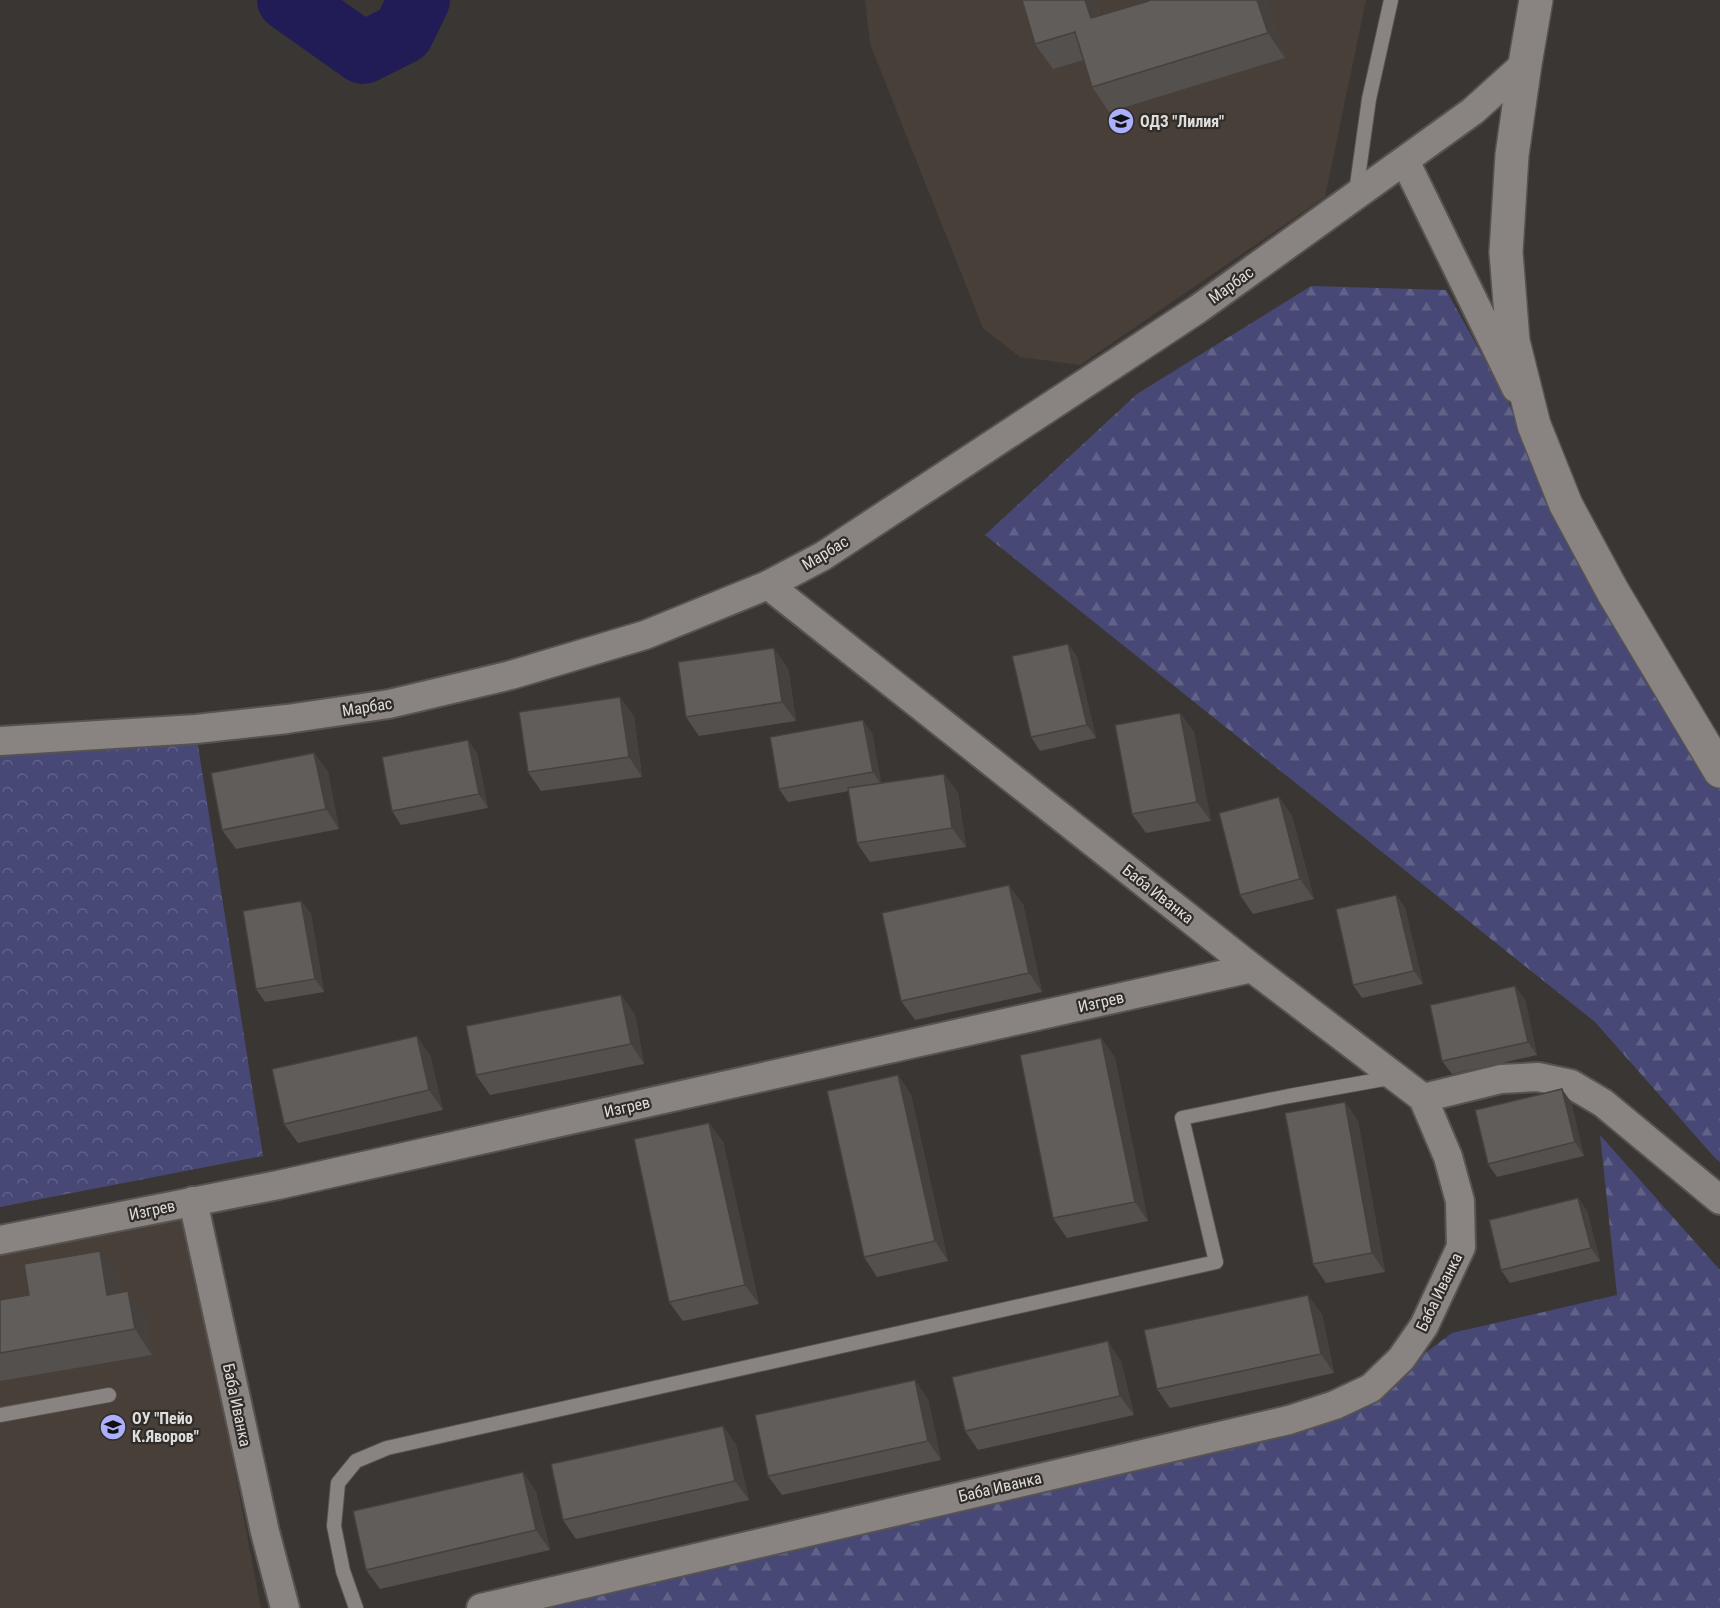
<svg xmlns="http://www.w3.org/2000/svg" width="1720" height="1608" viewBox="0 0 1720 1608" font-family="'Roboto Condensed',sans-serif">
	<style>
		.built { fill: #483f38 }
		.forest { fill: url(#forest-firs) }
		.park { fill: url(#park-crowns) }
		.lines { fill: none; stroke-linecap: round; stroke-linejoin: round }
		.river { stroke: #211c56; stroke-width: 62 }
		.service-casing { stroke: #565351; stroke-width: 16 }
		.minor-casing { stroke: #565351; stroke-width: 32 }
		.tertiary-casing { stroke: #565351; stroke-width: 36 }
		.service { stroke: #898481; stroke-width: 14 }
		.minor { stroke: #898481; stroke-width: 28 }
		.tertiary { stroke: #898481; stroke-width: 33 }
		.wall { fill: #53504d }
		.shaded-wall { fill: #44413f }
		.building { fill: #615d5a; stroke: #44413f; stroke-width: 1.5 }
		.labels { text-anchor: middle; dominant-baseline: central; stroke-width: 4.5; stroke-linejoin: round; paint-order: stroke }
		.poi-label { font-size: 16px; font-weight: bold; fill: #e0dedc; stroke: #2f2c29; text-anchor: start }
		.street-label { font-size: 16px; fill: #e0dedc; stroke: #2f2c29 }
	</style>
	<defs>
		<pattern id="forest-firs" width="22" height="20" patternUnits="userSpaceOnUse" patternTransform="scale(1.5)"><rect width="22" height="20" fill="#474875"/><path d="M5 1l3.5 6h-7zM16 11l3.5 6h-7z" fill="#616288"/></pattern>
		<pattern id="park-crowns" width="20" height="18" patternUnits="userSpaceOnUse" patternTransform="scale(1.5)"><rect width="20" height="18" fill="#474875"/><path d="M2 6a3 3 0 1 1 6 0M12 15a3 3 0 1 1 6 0" fill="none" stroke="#616288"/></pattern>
	</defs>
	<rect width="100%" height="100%" fill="#3a3633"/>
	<g class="built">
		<path d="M865 0H1366L1325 197 1080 365 1020 357 983 328 870 44Z"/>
		<path d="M185 1211 261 1608H0V1246Z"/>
	</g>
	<g class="forest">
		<path d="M1311 286 1446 290 1720 783V1162L1715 1158 1595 1022 985 535 1137 394Z"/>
		<path d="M1600 1135 1720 1270V1608H542L1354 1406 1452 1333 1617 1295Z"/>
	</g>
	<path class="park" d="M196 733 263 1156 0 1207V749Z"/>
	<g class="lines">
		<path class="river" d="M288 0 363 53 403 33 419 0"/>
		<defs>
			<g id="service">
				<path d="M1356 192 1369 99 1391 0"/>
				<path d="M0 1415 109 1395"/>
				<path d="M356 1608 343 1571 334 1526 338 1483 356 1461 387 1448 1216 1262 1182 1118 1289 1096 1395 1077"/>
			</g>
			<g id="minor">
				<path d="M1405 161 1516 388"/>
				<path d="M0 741 196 729 287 719 389 704 511 675 645 635 768 585 823 556 1198 309 1473 111 1525 64"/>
				<path d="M1423 1098 1501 1079 1538 1077 1571 1084 1603 1103 1720 1200"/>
				<path d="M193 1201 265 1532 285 1608"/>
				<path d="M0 1240 278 1185 1252 968"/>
				<path d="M481 1608 1289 1420 1335 1405 1371 1388 1401 1359 1424 1326 1461 1247 1460 1201 1448 1157 1423 1098 1252 968 768 585"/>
			</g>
			<path id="tertiary" d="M1536 0 1525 64 1512 155 1506 252 1513 341 1534 425 1566 505 1613 592 1720 771"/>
		</defs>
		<use href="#service" class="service-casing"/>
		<use href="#minor" class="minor-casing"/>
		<use href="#tertiary" class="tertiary-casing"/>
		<use href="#service" class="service"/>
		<use href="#minor" class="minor"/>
		<use href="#tertiary" class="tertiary"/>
	</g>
	<g class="wall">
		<path d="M1095 0 1100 15 1267 0 1285 58 1109 112 1092 87 1084 60 1053 69 1035 44Z"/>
		<path d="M1068 644 1077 657 1096 738 1040 751 1031 737Z"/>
		<path d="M788 668 796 721 699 736 686 717Z"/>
		<path d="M1180 713 1194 732 1211 821 1146 833 1132 814Z"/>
		<path d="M634 716 642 777 541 791 528 772Z"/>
		<path d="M872 733 881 783 944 774 958 793 966 847 870 862 857 843 849 791 788 802 779 789Z"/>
		<path d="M314 753 328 772 339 829 236 849 222 830Z"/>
		<path d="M477 753 488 808 401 825 392 811Z"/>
		<path d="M1279 797 1292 816 1314 899 1253 914 1240 895Z"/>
		<path d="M1396 895 1405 908 1423 984 1362 998 1353 985Z"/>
		<path d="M301 901 311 914 324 992 265 1002 256 989Z"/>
		<path d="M1023 904 1042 992 915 1020 901 1001Z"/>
		<path d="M621 995 635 1015 644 1064 490 1095 476 1075Z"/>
		<path d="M1525 999 1537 1055 1452 1074 1442 1061Z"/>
		<path d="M1101 1038 1115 1058 1148 1221 1067 1238 1053 1218Z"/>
		<path d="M430 1055 443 1110 298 1143 284 1124Z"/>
		<path d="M898 1075 911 1095 948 1261 877 1277 864 1257Z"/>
		<path d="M1345 1102 1358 1121 1385 1272 1326 1283 1313 1264Z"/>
		<path d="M1571 1102 1584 1156 1497 1177 1488 1164Z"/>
		<path d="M709 1123 723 1142 759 1304 683 1321 669 1302Z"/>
		<path d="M1578 1198 1587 1211 1600 1261 1510 1283 1501 1270Z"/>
		<path d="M118 1277 120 1293 146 1317 152 1355 0 1381V1300L29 1295Z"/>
		<path d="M1322 1314 1334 1373 1170 1408 1157 1389Z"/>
		<path d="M1121 1361 1134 1415 978 1450 965 1431Z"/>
		<path d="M928 1399 941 1460 782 1495 768 1476Z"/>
		<path d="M723 1426 736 1445 749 1500 576 1539 563 1520Z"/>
		<path d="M523 1472 536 1492 550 1550 380 1589 366 1570Z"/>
	</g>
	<g class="shaded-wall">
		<path d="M1085 0H1095L1108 43 1091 18Z"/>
		<path d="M1257 0H1267L1285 58 1268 33Z"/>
		<path d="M1068 644 1077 657 1096 738 1087 725Z"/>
		<path d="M774 648 788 668 796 721 782 702Z"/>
		<path d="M620 697 634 716 642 777 629 757Z"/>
		<path d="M1180 713 1194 732 1211 821 1197 802Z"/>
		<path d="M863 720 872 733 882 786 873 772Z"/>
		<path d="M468 740 477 753 488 808 479 794Z"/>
		<path d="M314 753 328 772 339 829 326 809Z"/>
		<path d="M944 774 958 793 966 847 952 828Z"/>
		<path d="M1279 797 1292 816 1314 899 1300 879Z"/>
		<path d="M1009 885 1023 904 1042 992 1029 973Z"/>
		<path d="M1396 895 1405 908 1423 984 1414 971Z"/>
		<path d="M301 901 311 914 324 992 315 979Z"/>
		<path d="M1515 986 1525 999 1537 1055 1528 1042Z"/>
		<path d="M621 995 635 1015 644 1064 631 1044Z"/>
		<path d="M417 1036 430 1055 443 1110 429 1090Z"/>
		<path d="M1101 1038 1115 1058 1148 1221 1135 1202Z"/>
		<path d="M898 1075 911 1095 948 1261 935 1241Z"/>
		<path d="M1562 1089 1571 1102 1584 1156 1575 1142Z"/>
		<path d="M1345 1102 1358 1121 1385 1272 1372 1253Z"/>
		<path d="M709 1123 723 1142 759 1304 745 1285Z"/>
		<path d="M1578 1198 1587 1211 1600 1261 1591 1248Z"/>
		<path d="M100 1251 118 1277 125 1320 107 1295Z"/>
		<path d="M128 1291 146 1317 152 1355 135 1329Z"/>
		<path d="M1308 1295 1322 1314 1334 1373 1321 1354Z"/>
		<path d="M1108 1341 1121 1361 1134 1415 1120 1396Z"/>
		<path d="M915 1380 928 1399 941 1460 928 1441Z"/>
		<path d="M723 1426 736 1445 749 1500 735 1481Z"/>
		<path d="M523 1472 536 1492 550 1550 536 1530Z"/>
	</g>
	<g class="building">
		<path d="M1022 0H1085L1091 18 1149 1V0H1257L1268 33 1092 87 1075 32 1035 44Z"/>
		<path d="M1068 644 1087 725 1031 737 1012 656Z"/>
		<path d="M774 648 782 702 686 717 678 662Z"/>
		<path d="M620 697 629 757 528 772 519 712Z"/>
		<path d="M1180 713 1197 802 1132 814 1115 725Z"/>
		<path d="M863 720 873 772 779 789 770 737Z"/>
		<path d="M468 740 479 794 392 811 382 757Z"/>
		<path d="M314 753 326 809 222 830 211 773Z"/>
		<path d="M944 774 952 828 857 843 848 788Z"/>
		<path d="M1279 797 1300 879 1240 895 1219 813Z"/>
		<path d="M1009 885 1029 973 901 1001 882 913Z"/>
		<path d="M1396 895 1414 971 1353 985 1336 909Z"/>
		<path d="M301 901 315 979 256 989 243 911Z"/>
		<path d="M1515 986 1528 1042 1442 1061 1430 1005Z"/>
		<path d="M621 995 631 1044 476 1075 466 1026Z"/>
		<path d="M417 1036 429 1090 284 1124 272 1069Z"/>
		<path d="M1101 1038 1135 1202 1053 1218 1020 1055Z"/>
		<path d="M898 1075 935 1241 864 1257 827 1091Z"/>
		<path d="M1562 1089 1575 1142 1488 1164 1475 1110Z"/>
		<path d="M1345 1102 1372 1253 1313 1264 1285 1113Z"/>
		<path d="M709 1123 745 1285 669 1302 634 1139Z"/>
		<path d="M1578 1198 1591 1248 1501 1270 1489 1220Z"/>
		<path d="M100 1251 107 1295 128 1291 135 1329 0 1353V1300L29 1295 24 1264Z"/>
		<path d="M1308 1295 1321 1354 1157 1389 1144 1330Z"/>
		<path d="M1108 1341 1120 1396 965 1431 952 1377Z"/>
		<path d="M915 1380 928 1441 768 1476 755 1415Z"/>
		<path d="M723 1426 735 1481 563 1520 551 1464Z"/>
		<path d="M523 1472 536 1530 366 1570 353 1511Z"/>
	</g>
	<defs>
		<symbol id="school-disc" viewBox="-11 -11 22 22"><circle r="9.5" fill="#acaffb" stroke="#2f2c29"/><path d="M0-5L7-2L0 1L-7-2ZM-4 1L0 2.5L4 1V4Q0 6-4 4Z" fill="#111"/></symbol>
	</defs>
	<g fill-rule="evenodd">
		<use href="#school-disc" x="1106" y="106" width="30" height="30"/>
		<use href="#school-disc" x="98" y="1412" width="30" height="30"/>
	</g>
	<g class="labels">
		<g class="poi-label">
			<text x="1140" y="121">ОДЗ "Лилия"</text>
			<text x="132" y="1418">ОУ "Пейо<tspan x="132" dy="18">К.Яворов"</tspan></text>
		</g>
		<g class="street-label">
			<text transform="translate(1231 285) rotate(-36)">Марбас</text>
			<text transform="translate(825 553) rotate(-31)">Марбас</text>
			<text transform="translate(367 707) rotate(-9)">Марбас</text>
			<text transform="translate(1158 894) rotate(38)">Баба Иванка</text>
			<text transform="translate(1101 1002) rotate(-13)">Изгрев</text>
			<text transform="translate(627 1107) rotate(-13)">Изгрев</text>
			<text transform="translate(152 1210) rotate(-12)">Изгрев</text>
			<text transform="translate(1439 1292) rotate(-64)">Баба Иванка</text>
			<text transform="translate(237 1405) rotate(78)">Баба Иванка</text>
			<text transform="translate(1000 1487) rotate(-13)">Баба Иванка</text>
		</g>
	</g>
</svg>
